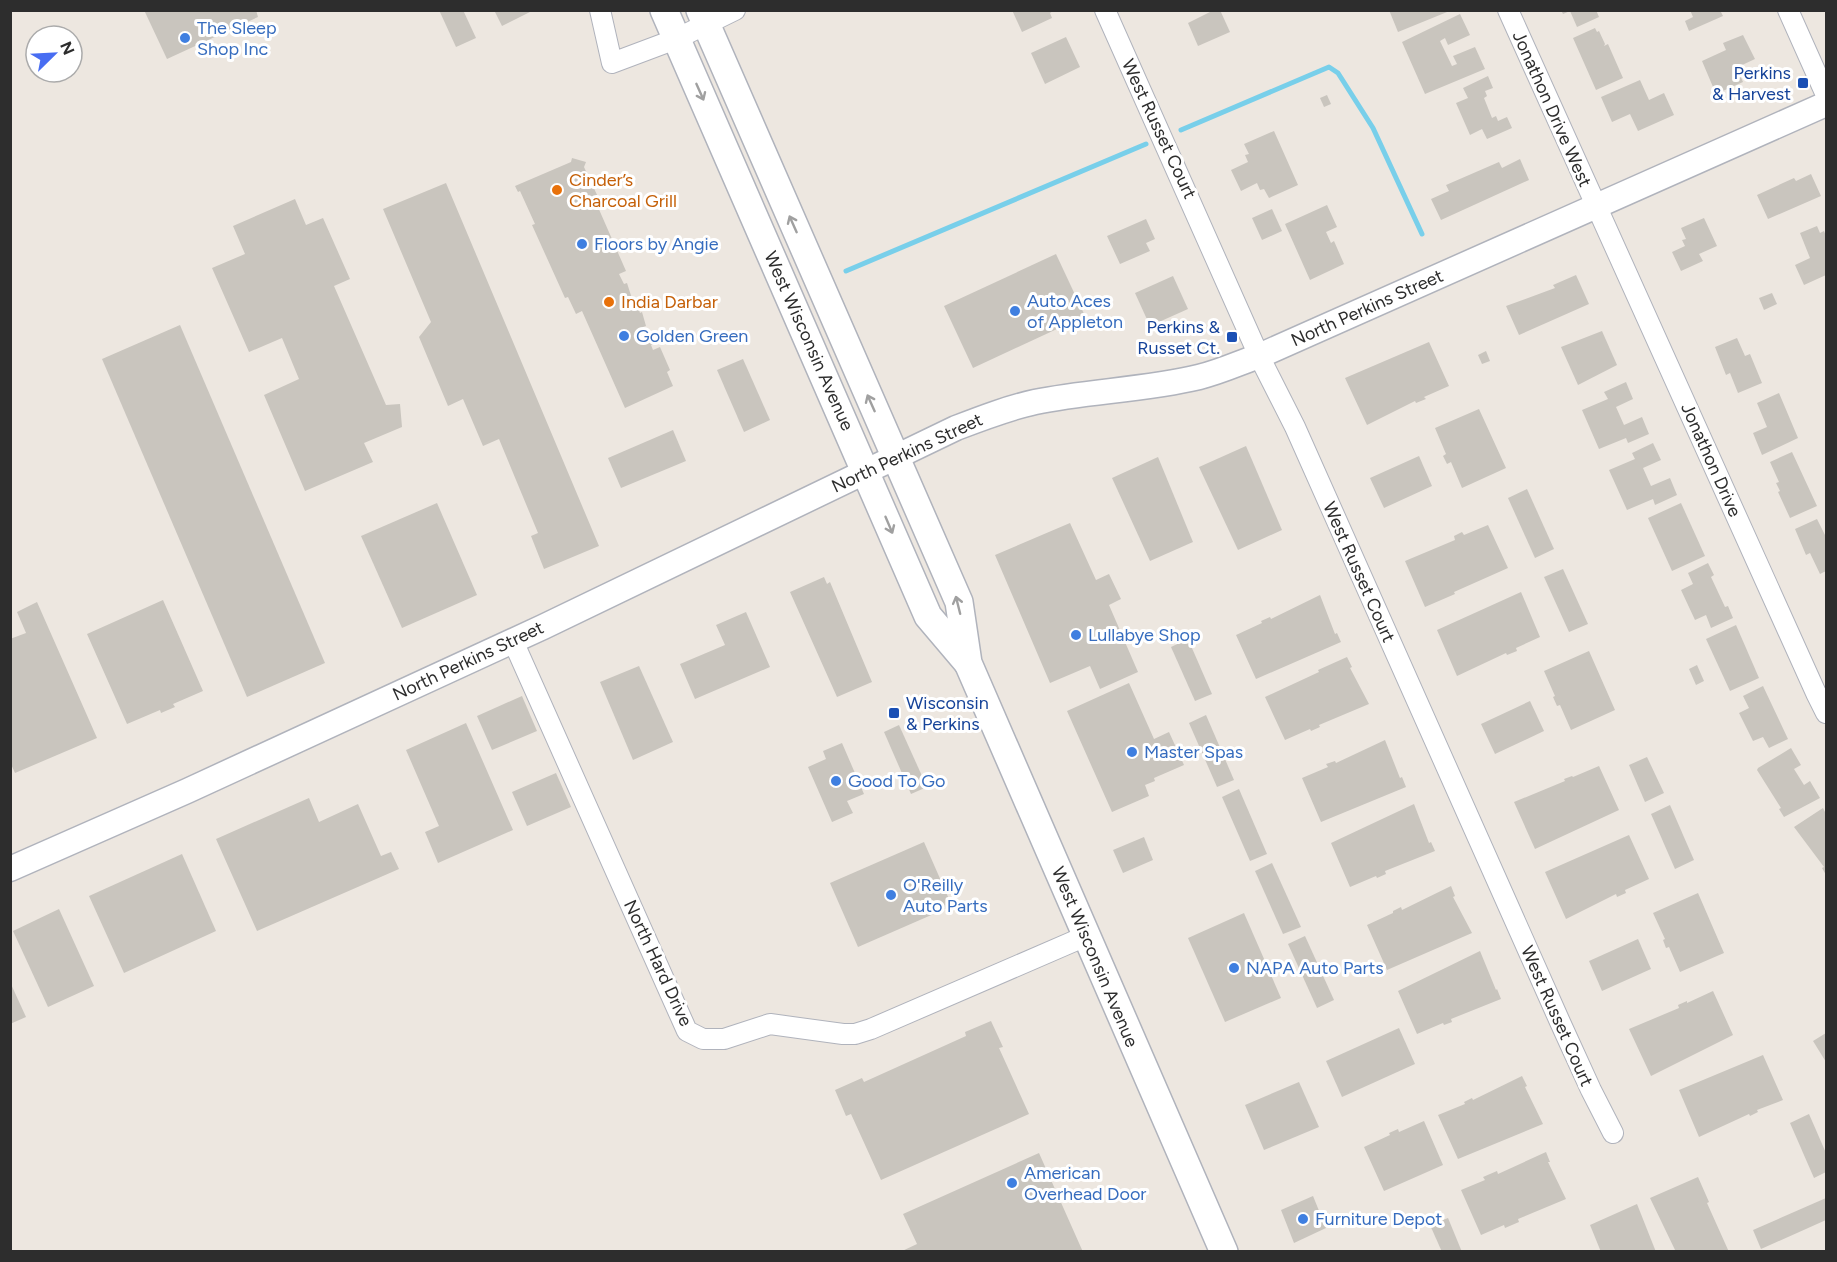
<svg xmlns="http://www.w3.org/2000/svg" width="1837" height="1262" viewBox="0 0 1837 1262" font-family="Figtree,sans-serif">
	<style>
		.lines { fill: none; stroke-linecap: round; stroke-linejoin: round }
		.stream { stroke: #78cfea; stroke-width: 5 }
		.building { fill: #c9c5be }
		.minor-casing { stroke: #b0b3bc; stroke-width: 22 }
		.tertiary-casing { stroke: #b0b3bc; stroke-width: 27 }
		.secondary-casing { stroke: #b0b3bc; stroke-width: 30 }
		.minor { stroke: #fff; stroke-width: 20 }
		.tertiary { stroke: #fff; stroke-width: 24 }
		.secondary { stroke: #fff; stroke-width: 27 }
		.oneway { stroke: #a0a0a0 }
		.shop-dot { fill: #3f7fe0; stroke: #fff; stroke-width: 2 }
		.transit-dot { fill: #1a4fb4; stroke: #fff; stroke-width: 2 }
		.food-dot { fill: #e8710a; stroke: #fff; stroke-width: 2 }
		.labels { text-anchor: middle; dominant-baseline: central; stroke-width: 6; stroke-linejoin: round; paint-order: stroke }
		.shop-label { font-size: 18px; fill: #366cbe; stroke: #fff; text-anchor: start }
		.transit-label { font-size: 18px; fill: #164399; stroke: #fff; text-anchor: end }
		.street-label { font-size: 18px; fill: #2d2d2d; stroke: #fff }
		.food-label { font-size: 18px; fill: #c56008; stroke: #fff; text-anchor: start }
	</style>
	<rect width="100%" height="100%" fill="#ede7e0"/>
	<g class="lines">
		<g class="stream">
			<path d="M1181 130 1329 67 1338 73 1373 128 1422 234"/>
			<path d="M846 271 1146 144"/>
		</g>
	</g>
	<g class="building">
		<path d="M144 10H256L258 17 167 59Z"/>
		<path d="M439 10H463L476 38 456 47Z"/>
		<path d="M494 10H534L502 26Z"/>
		<path d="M1012 10H1054L1050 13 1052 18 1022 32Z"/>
		<path d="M1214 10H1220L1230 32 1198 46 1188 23Z"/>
		<path d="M1389 10H1452L1398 32Z"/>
		<path d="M1561 10H1596L1599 17 1577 27 1570 11 1563 14Z"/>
		<path d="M1690 10H1720L1723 16 1689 31 1685 21 1693 17Z"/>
		<path d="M1460 14 1470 35 1448 45 1445 38 1440 41 1452 66 1457 64 1453 56 1475 47 1485 69 1425 94 1402 42Z"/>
		<path d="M1595 28 1597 32 1599 31 1605 44 1604 46 1608 44 1623 78 1596 90 1573 38Z"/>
		<path d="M1743 35 1755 59 1740 66 1742 71 1739 73 1743 82 1716 94 1702 61 1726 50 1723 43Z"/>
		<path d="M1066 37 1080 67 1045 84 1031 53Z"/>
		<path d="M1488 76 1493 88 1485 91 1487 96 1484 98 1492 118 1496 116 1498 121 1507 117 1512 128 1487 139 1482 129 1470 135 1456 103 1468 98 1463 88Z"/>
		<path d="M1640 80 1649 100 1664 93 1674 115 1638 131 1630 114 1612 122 1601 97Z"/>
		<path d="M1327 95 1331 104 1324 107 1320 98Z"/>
		<path d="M1274 131 1298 185 1269 198 1264 189 1260 190 1257 183 1241 191 1231 170 1248 162 1245 155 1249 154 1244 144Z"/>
		<path d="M572 158 586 162 584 167 598 197 594 198 626 271 619 274 624 284 627 283 635 308 638 307 640 313 642 312 646 326 643 327 645 332 648 330 654 344 651 345 653 350 660 347 670 370 667 372 673 386 625 408 582 311 576 314 568 297 565 298 532 225 535 224 520 191 518 192 515 186 571 162Z"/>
		<path d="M1520 159 1529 180 1441 220 1431 199 1449 191 1446 185 1499 162 1502 168Z"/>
		<path d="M1811 174 1821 196 1768 219 1757 195 1794 178 1796 181Z"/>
		<path d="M446 183 599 546 544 569 531 536 538 533 499 439 483 446 463 399 448 406 419 337 431 322 383 209Z"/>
		<path d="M295 199 306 225 323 218 350 279 334 286 386 405 400 404 402 427 364 443 373 462 305 491 264 395 299 379 282 338 249 352 212 268 245 254 233 226Z"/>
		<path d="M1327 205 1337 227 1326 232 1331 243 1334 241 1344 264 1310 280 1285 224Z"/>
		<path d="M1272 209 1282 231 1262 240 1252 218Z"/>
		<path d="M1704 218 1717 246 1699 254 1703 261 1681 271 1672 252 1685 246 1682 240 1686 239 1681 228Z"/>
		<path d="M1146 219 1155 239 1146 243 1150 251 1120 264 1107 236Z"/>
		<path d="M1817 226 1820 233 1824 231 1826 236V275L1804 285 1795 265 1810 258 1800 233Z"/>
		<path d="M1056 254 1085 316 973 368 944 306Z"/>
		<path d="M1576 275 1589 304 1519 335 1506 306 1555 288 1553 285Z"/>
		<path d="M1173 276 1188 309 1150 326 1135 293Z"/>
		<path d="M1772 293 1777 304 1764 310 1759 298Z"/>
		<path d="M180 325 325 663 247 697 102 359Z"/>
		<path d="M1602 331 1617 365 1578 385 1561 347Z"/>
		<path d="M1737 338 1745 356 1750 354 1762 383 1738 393 1730 373 1726 375 1715 347Z"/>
		<path d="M1429 342 1449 386 1424 397 1426 399 1416 403 1415 401 1367 425 1345 378Z"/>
		<path d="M1486 351 1490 361 1482 364 1478 355Z"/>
		<path d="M743 359 770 420 744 432 717 370Z"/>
		<path d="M1626 382 1633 399 1616 407 1624 425 1642 417 1649 434 1628 443 1626 438 1599 449 1582 410 1608 399 1604 392Z"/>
		<path d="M1779 393 1798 438 1762 455 1753 433 1767 427 1757 403Z"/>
		<path d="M1479 409 1506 468 1462 488 1451 462 1447 464 1443 456 1446 454 1435 428Z"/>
		<path d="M673 430 686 461 621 488 608 458Z"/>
		<path d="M1653 443 1661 460 1643 468 1651 486 1670 478 1677 495 1655 505 1653 499 1627 510 1609 470 1635 459 1632 453Z"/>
		<path d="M1246 446 1282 530 1238 550 1199 467Z"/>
		<path d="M1792 452 1817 506 1790 518 1778 492 1780 491 1776 483 1779 482 1770 462Z"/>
		<path d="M1419 456 1432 486 1384 508 1370 478Z"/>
		<path d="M1158 457 1193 542 1150 561 1112 478Z"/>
		<path d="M1527 489 1554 549 1535 558 1508 498Z"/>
		<path d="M437 503 477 595 402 628 361 536Z"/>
		<path d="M1681 503 1705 556 1672 571 1648 518Z"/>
		<path d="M1817 519 1826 537V571L1820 574 1810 553 1806 555 1795 529Z"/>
		<path d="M1070 523 1096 580 1109 574 1121 599 1109 605 1138 672 1100 689 1090 666 1050 683 995 555Z"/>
		<path d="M1488 525 1508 568 1454 592 1455 594 1425 607 1405 561 1455 540 1454 536 1462 532 1464 535Z"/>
		<path d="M1708 563 1714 575 1711 577 1725 607 1728 606 1733 618 1711 628 1706 615 1695 620 1681 590 1693 584 1688 573Z"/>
		<path d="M1563 569 1588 624 1569 632 1544 577Z"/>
		<path d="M824 577 827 584 830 582 872 682 837 697 790 592Z"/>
		<path d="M1521 592 1540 637 1516 648 1517 651 1507 655 1506 653 1457 676 1437 630Z"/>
		<path d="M1320 595 1335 634 1337 633 1341 642 1256 679 1236 635 1262 623 1261 621 1270 617 1271 619Z"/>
		<path d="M163 600 203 691 173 704 175 707 161 713 160 710 127 724 87 634Z"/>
		<path d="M37 602 97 738 15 773 10 762V639L26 633 17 612Z"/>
		<path d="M746 612 770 667 695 699 680 664 725 645 716 625Z"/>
		<path d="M1736 625 1759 678 1730 691 1706 639Z"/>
		<path d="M1188 639 1212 694 1195 701 1171 647Z"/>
		<path d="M1589 651 1615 710 1571 730 1560 705 1557 706 1553 697 1555 696 1544 671Z"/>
		<path d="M1347 657 1352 667 1350 668 1369 704 1319 725 1320 727 1311 731 1310 729 1285 740 1265 697 1319 672 1318 670Z"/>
		<path d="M1697 665 1704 681 1696 685 1689 669Z"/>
		<path d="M639 666 673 742 633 760 600 682Z"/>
		<path d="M1129 683 1154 739 1169 732 1184 765 1154 778 1155 781 1145 785 1149 796 1112 812 1067 711Z"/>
		<path d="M1763 686 1788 739 1769 748 1763 737 1753 741 1739 713 1749 708 1743 696Z"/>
		<path d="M522 696 537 731 492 750 477 716Z"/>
		<path d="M1530 701 1544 731 1495 754 1481 724Z"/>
		<path d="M1206 715 1234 780 1217 787 1189 723Z"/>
		<path d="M466 723 513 830 438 863 425 832 439 826 406 750Z"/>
		<path d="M899 725 927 787 911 794 884 732Z"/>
		<path d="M1385 740 1400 778 1402 777 1406 787 1321 822 1302 778 1328 767 1326 764 1335 761 1336 763Z"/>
		<path d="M842 743 864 794 847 801 853 813 832 822 808 767 826 759 823 751Z"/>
		<path d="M1791 748 1801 765 1794 769 1804 785 1810 781 1820 798 1784 817 1779 809 1781 808 1757 770 1758 768Z"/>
		<path d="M1647 757 1664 793 1645 802 1629 765Z"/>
		<path d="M1599 766 1619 810 1535 849 1514 802 1565 781 1564 779 1572 776 1573 777Z"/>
		<path d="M556 773 571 807 527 826 512 792Z"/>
		<path d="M1239 789 1267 854 1250 861 1222 797Z"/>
		<path d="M309 798 319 822 358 804 381 856 391 852 399 869 257 931 216 839Z"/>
		<path d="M1414 804 1429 843 1431 842 1435 851 1385 871 1386 874 1377 878 1376 876 1350 887 1331 843Z"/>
		<path d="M1670 805 1694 860 1675 869 1651 814Z"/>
		<path d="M1823 808 1826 814V875L1822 868 1824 867 1794 827Z"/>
		<path d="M1629 835 1649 879 1625 890 1626 893 1617 897 1616 894 1566 919 1545 872Z"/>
		<path d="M1144 837 1153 860 1123 873 1113 850Z"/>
		<path d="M924 842 952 906 858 947 830 883Z"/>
		<path d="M182 854 216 931 124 973 89 896Z"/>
		<path d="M1272 863 1301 927 1283 934 1255 871Z"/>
		<path d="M1451 886 1455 896 1453 897 1472 933 1387 970 1367 925 1393 913V911L1401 907 1402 910Z"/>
		<path d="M1698 893 1724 953 1680 972 1669 947 1666 948 1663 940 1665 939 1653 913Z"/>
		<path d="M59 909 94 986 48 1007 13 931Z"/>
		<path d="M1244 913 1281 998 1225 1022 1188 938Z"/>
		<path d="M1305 936 1334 1000 1317 1008 1288 944Z"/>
		<path d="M1638 939 1651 969 1602 991 1589 961Z"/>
		<path d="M1480 951 1496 990 1497 989 1501 999 1451 1019 1452 1022 1444 1025 1443 1023 1417 1034 1398 991Z"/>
		<path d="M10 982 26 1017 10 1024Z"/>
		<path d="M1713 991 1733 1035 1651 1076 1629 1029 1679 1008 1678 1005 1687 1001V1003Z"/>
		<path d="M991 1021 1003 1047 999 1048 1029 1114 881 1180 851 1114 846 1116 835 1090 862 1078 864 1082 966 1036 965 1032Z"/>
		<path d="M1399 1028 1415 1064 1342 1097 1326 1061Z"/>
		<path d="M1826 1033V1062L1813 1041Z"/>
		<path d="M1763 1055 1783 1100 1757 1110 1758 1112 1750 1116 1749 1114 1699 1137 1679 1090Z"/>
		<path d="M1522 1076 1527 1086 1525 1087 1543 1124 1458 1159 1438 1115 1465 1104 1464 1102 1472 1098 1473 1100Z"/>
		<path d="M1299 1082 1319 1127 1264 1150 1245 1105Z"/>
		<path d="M1809 1114 1826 1153V1172L1814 1178 1790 1123Z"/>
		<path d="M1424 1121 1443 1165 1384 1191 1364 1147 1390 1135 1389 1133 1398 1129 1399 1132Z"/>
		<path d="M1546 1152 1550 1162H1548L1566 1199 1518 1219 1519 1222 1505 1228 1504 1225 1481 1235 1461 1190 1485 1180 1483 1177 1497 1171 1498 1174Z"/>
		<path d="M1039 1153 1083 1252H900L917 1244 903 1214Z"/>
		<path d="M1698 1177 1709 1202 1707 1203 1729 1252H1676L1650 1198Z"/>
		<path d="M1313 1196 1326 1228 1294 1243 1281 1210Z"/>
		<path d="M1826 1198V1220L1761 1249 1753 1230Z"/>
		<path d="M1637 1204 1656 1252H1601L1590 1225Z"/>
		<path d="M1448 1218 1462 1252H1442L1430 1225Z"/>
	</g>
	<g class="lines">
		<defs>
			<g id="minor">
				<path d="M600 10 612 63 676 39 735 10"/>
				<path d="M1105 10 1259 356 1295 427 1560 1022 1591 1090 1613 1133"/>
				<path d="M1508 10 1816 693 1826 713"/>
				<path d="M1788 10 1826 95"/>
				<path d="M513 641 687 1031 703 1039H724L770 1024 843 1034H855L871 1029 1086 936"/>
			</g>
			<path id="tertiary" d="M10 869 187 791 543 627 956 428C982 418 1008 408 1035 402 1089 391 1145 390 1199 377 1220 372 1239 363 1259 356L1826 104"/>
			<g id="secondary">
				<path d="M664 10 928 616 967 662"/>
				<path d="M700 10 959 602 968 663 1224 1252"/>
			</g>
		</defs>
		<use href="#minor" class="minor-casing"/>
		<use href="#tertiary" class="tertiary-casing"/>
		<use href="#secondary" class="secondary-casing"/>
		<use href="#minor" class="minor"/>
		<use href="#tertiary" class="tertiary"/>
		<use href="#secondary" class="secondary"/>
	</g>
	<defs><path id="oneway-shaft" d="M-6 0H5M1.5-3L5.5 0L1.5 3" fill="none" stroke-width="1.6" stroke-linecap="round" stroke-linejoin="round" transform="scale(1.5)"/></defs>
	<g class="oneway">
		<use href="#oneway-shaft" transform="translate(700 92) rotate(66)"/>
		<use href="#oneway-shaft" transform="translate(793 224) rotate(-114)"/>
		<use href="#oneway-shaft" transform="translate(871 403) rotate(-114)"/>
		<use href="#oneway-shaft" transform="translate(889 525) rotate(67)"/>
		<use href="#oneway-shaft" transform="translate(958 605) rotate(-104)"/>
	</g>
	<g class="shop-dot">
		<circle cx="185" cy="38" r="6"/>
		<circle cx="582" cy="244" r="6"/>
		<circle cx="1015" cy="311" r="6"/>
		<circle cx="624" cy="336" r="6"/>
		<circle cx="1076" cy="635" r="6"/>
		<circle cx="1132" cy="752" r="6"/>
		<circle cx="836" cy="781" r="6"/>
		<circle cx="891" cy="895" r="6"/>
		<circle cx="1234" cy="968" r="6"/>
		<circle cx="1012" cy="1183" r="6"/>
		<circle cx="1303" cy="1219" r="6"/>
	</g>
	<g class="transit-dot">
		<rect x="1797" y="77" width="12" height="12" rx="3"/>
		<rect x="1226" y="331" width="12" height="12" rx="3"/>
		<rect x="888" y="707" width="12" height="12" rx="3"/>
	</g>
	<g class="food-dot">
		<circle cx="557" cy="190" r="6"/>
		<circle cx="609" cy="302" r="6"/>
	</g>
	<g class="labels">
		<g class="shop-label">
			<text x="197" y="28">The Sleep<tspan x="197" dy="21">Shop Inc</tspan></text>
			<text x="594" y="244">Floors by Angie</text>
			<text x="1027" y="301">Auto Aces<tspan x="1027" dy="21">of Appleton</tspan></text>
			<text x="636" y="336">Golden Green</text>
			<text x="1088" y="635">Lullabye Shop</text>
			<text x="1144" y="752">Master Spas</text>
			<text x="848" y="781">Good To Go</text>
			<text x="903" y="885">O'Reilly<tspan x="903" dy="21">Auto Parts</tspan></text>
			<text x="1246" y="968">NAPA Auto Parts</text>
			<text x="1024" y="1173">American<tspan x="1024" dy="21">Overhead Door</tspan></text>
			<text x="1315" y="1219">Furniture Depot</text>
		</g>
		<g class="transit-label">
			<text x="1791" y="73">Perkins<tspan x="1791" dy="21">&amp; Harvest</tspan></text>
			<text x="1220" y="327">Perkins &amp;<tspan x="1220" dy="21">Russet Ct.</tspan></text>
			<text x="906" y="703" text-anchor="start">Wisconsin<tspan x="906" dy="21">&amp; Perkins</tspan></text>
		</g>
		<g class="street-label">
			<text transform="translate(1552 109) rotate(66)">Jonathon Drive West</text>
			<text transform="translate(1159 129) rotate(65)">West Russet Court</text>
			<text transform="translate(1367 308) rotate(-24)">North Perkins Street</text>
			<text transform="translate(809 341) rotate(66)">West Wisconsin Avenue</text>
			<text transform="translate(907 453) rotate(-25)">North Perkins Street</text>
			<text transform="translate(1711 460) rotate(66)">Jonathon Drive</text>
			<text transform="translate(1359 572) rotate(66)">West Russet Court</text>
			<text transform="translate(468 661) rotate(-25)">North Perkins Street</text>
			<text transform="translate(1095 957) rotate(67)">West Wisconsin Avenue</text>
			<text transform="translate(658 963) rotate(65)">North Hard Drive</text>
			<text transform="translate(1557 1016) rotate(66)">West Russet Court</text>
		</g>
		<g class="food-label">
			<text x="569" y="180">Cinder’s<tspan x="569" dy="21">Charcoal Grill</tspan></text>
			<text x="621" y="302">India Darbar</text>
		</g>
	</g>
	<rect width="1837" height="1262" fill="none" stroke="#2d2d2d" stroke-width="24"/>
	<g transform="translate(54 54) rotate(66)"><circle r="28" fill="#ffffff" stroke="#ababab" stroke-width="1.5"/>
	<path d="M0-4.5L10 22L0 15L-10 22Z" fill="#486df2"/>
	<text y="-9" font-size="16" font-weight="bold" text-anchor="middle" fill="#2d2d2d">N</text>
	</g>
</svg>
